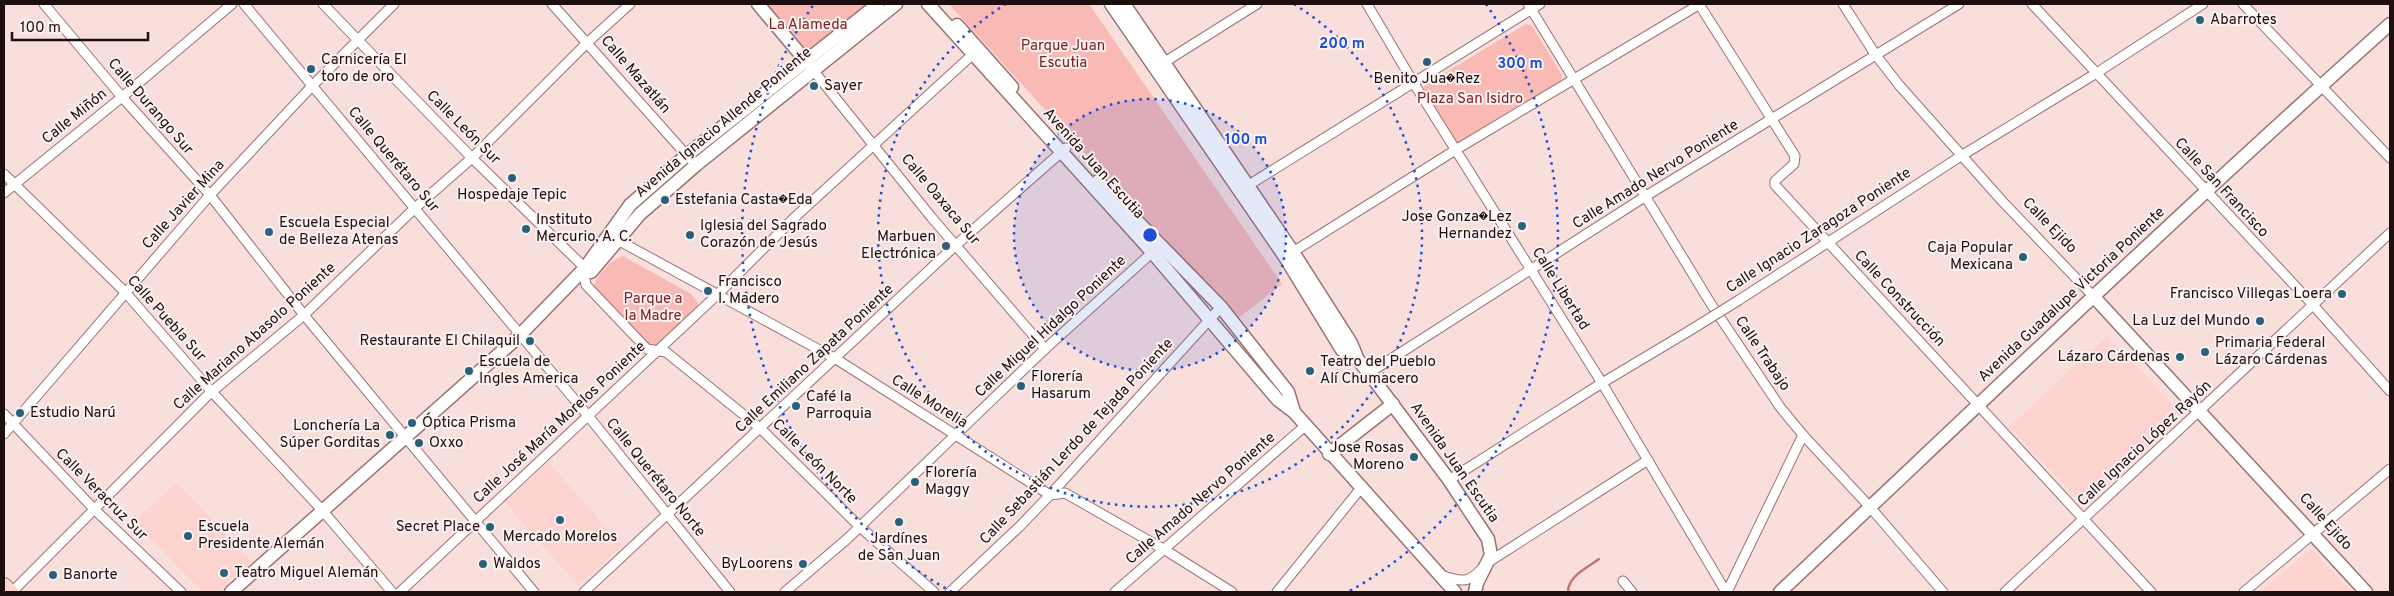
<svg xmlns="http://www.w3.org/2000/svg" width="2394" height="596" viewBox="0 0 2394 596" font-family="Overpass,sans-serif">
	<style>
		.built { fill: #fdd3cf }
		.green { fill: #f9b9b4 }
		.lines { fill: none; stroke-linecap: round; stroke-linejoin: round }
		.stream { stroke: #c37772; stroke-width: 2.5 }
		.street-casing { stroke: #9a7370; stroke-width: 11 }
		.secondary-casing { stroke: #9a7370; stroke-width: 15 }
		.primary-casing { stroke: #ad7d79; stroke-width: 16 }
		.street { stroke: #fff; stroke-width: 9 }
		.secondary { stroke: #fff; stroke-width: 12 }
		.primary { stroke: #fdd4d1; stroke-width: 14 }
		.street-bridge-casing { stroke: #9a7370; stroke-width: 11; stroke-linecap: butt }
		.street-bridge { stroke: #fff; stroke-width: 9 }
		.ring { fill: none; stroke: #1d4ed8; stroke-width: 2.5; stroke-dasharray: 2.5 5 }
		.poi-dot { fill: #2b607c; stroke: #faf1f0; stroke-width: 2 }
		.labels { text-anchor: middle; dominant-baseline: central; stroke-width: 4; stroke-linejoin: round; paint-order: stroke }
		.poi-label { font-size: 15px; fill: #1d0f0e; stroke: #faf1f0; text-anchor: start }
		.park-label { font-size: 15px; fill: #7b1e20; stroke: #faf1f0 }
		.street-label { font-size: 15px; fill: #1d0f0e; stroke: #faf1f0 }
		.centre { fill: #1d4ed8; stroke: #faf1f0; stroke-width: 2.5 }
		.ring-label { font-size: 15px; text-anchor: middle; font-weight: bold; fill: #1d4ed8; stroke: #faf1f0; stroke-width: 4; stroke-linejoin: round; paint-order: stroke }
	</style>
	<rect width="100%" height="100%" fill="#f9dfdc"/>
	<g class="built">
		<path d="M2107 336 2182 414 2085 507 2009 427Z"/>
		<path d="M549 462 622 546 578 586 504 502Z"/>
		<path d="M176 482 252 561 218 592H203L134 522Z"/>
		<path d="M2311 549 2352 592H2260Z"/>
	</g>
	<g class="green">
		<path d="M764 4H871L805 55Z"/>
		<path d="M949 4H1089L1282 284 1236 320Z"/>
		<path d="M1526 24 1532 26 1562 75 1561 83 1464 145 1456 144 1423 92 1425 85Z"/>
		<path d="M623 256 691 294 698 303 697 308 655 347H651L594 289C593 278 613 258 623 256Z"/>
	</g>
	<g class="lines">
		<path class="stream" d="M1568 592C1568 576 1587 568 1599 559"/>
		<defs>
			<g id="street">
				<path d="M44 4 122 97 210 195 304 315 534 592"/>
				<path d="M244 4 589 417 730 592"/>
				<path d="M323 4 472 158 585 268"/>
				<path d="M552 4 690 159"/>
				<path d="M1367 4 1413 82 1602 383 1726 592"/>
				<path d="M1528 4 1711 304 1780 407 1803 435 1870 507 1943 592"/>
				<path d="M1699 4 1795 156 1794 164 1775 181V185L2151 592"/>
				<path d="M1843 4 1875 54 1899 85 2003 202 2094 297"/>
				<path d="M2032 4 2313 305 2390 391"/>
				<path d="M2243 4 2390 158"/>
				<path d="M1160 65 1257 4"/>
				<path d="M813 70 932 218 1045 349"/>
				<path d="M4 174 125 292 212 392 322 510 392 592"/>
				<path d="M1244 188 1540 4"/>
				<path d="M4 193 122 97 232 4"/>
				<path d="M614 238 836 359 1050 495 1065 493 1165 550 1232 592"/>
				<path d="M1288 255 1457 149 1700 4"/>
				<path d="M585 279 586 285 647 349 666 352 760 428 860 527 934 592"/>
				<path d="M1739 300 1961 156 2095 74 2203 4"/>
				<path d="M1369 373 1646 196 1959 4"/>
				<path d="M4 414 94 509 181 592"/>
				<path d="M4 434 210 195 313 85 394 4"/>
				<path d="M1449 480 1602 383 1689 331"/>
				<path d="M1441 575C1465 584 1471 582 1487 563L1648 460"/>
				<path d="M1623 581 1632 592"/>
				<path d="M12 592 209 394 304 315 415 208 472 158 588 42 630 4"/>
				<path d="M400 592 717 295 794 218 972 55 979 54"/>
				<path d="M584 592 956 245 1066 148"/>
				<path d="M785 592 847 539 1045 349 1155 250"/>
				<path d="M950 592 1019 527 1050 495 1221 307"/>
				<path d="M1115 592 1305 426"/>
				<path d="M1277 592 1361 488"/>
				<path d="M1727 592 1803 435"/>
				<path d="M2005 592 2390 233"/>
				<path d="M2244 592 2390 469"/>
			</g>
			<g id="secondary">
				<path d="M758 4 811 67"/>
				<path d="M928 4 1152 252 1278 400 1294 412 1455 592"/>
				<path d="M1111 4 1285 257 1342 350 1358 360 1369 373 1449 480 1488 539 1491 555 1477 583 1475 592"/>
				<path d="M1124 4 1293 252 1351 343 1358 360"/>
				<path d="M957 25 1012 87"/>
				<path d="M1098 181 1221 307 1288 392 1294 412"/>
				<path d="M591 272 640 214 696 165 896 4"/>
				<path d="M2094 297 2366 592"/>
				<path d="M1329 454 1393 404"/>
				<path d="M231 592 516 339 585 268 630 205 687 155 878 4"/>
				<path d="M1780 592C1982 402 2183 209 2390 24"/>
			</g>
			<path id="primary" d="M4 585 11 592"/>
		</defs>
		<use href="#street" class="street-casing"/>
		<use href="#secondary" class="secondary-casing"/>
		<use href="#primary" class="primary-casing"/>
		<use href="#street" class="street"/>
		<use href="#secondary" class="secondary"/>
		<use href="#primary" class="primary"/>
		<defs>
			<path id="street-bridge" d="M1689 331 1739 300"/>
		</defs>
		<use href="#street-bridge" class="street-bridge-casing"/>
		<use href="#street-bridge" class="street-bridge"/>
	</g>
	<circle cx="1150" cy="235" r="136" fill="#1d4ed8" fill-opacity=".12"/>
	<g class="ring">
		<circle cx="1150" cy="235" r="136"/>
		<path d="M1294 4A272 272 0 1 1 1006 4"/>
		<path d="M952 592A408 408 0 0 1 814 4M1486 4A408 408 0 0 1 1348 592"/>
	</g>
	<g class="poi-dot">
		<circle cx="2200" cy="20" r="5"/>
		<circle cx="1427" cy="62" r="5"/>
		<circle cx="311" cy="69" r="5"/>
		<circle cx="814" cy="86" r="5"/>
		<circle cx="512" cy="178" r="5"/>
		<circle cx="665" cy="200" r="5"/>
		<circle cx="1522" cy="226" r="5"/>
		<circle cx="526" cy="229" r="5"/>
		<circle cx="269" cy="232" r="5"/>
		<circle cx="690" cy="235" r="5"/>
		<circle cx="946" cy="246" r="5"/>
		<circle cx="2023" cy="257" r="5"/>
		<circle cx="708" cy="291" r="5"/>
		<circle cx="2342" cy="294" r="5"/>
		<circle cx="2260" cy="321" r="5"/>
		<circle cx="530" cy="341" r="5"/>
		<circle cx="2205" cy="352" r="5"/>
		<circle cx="2180" cy="357" r="5"/>
		<circle cx="469" cy="371" r="5"/>
		<circle cx="1310" cy="371" r="5"/>
		<circle cx="1021" cy="386" r="5"/>
		<circle cx="796" cy="406" r="5"/>
		<circle cx="20" cy="413" r="5"/>
		<circle cx="412" cy="423" r="5"/>
		<circle cx="390" cy="435" r="5"/>
		<circle cx="419" cy="443" r="5"/>
		<circle cx="1414" cy="457" r="5"/>
		<circle cx="915" cy="482" r="5"/>
		<circle cx="560" cy="520" r="5"/>
		<circle cx="899" cy="522" r="5"/>
		<circle cx="490" cy="527" r="5"/>
		<circle cx="188" cy="536" r="5"/>
		<circle cx="483" cy="564" r="5"/>
		<circle cx="803" cy="564" r="5"/>
		<circle cx="224" cy="573" r="5"/>
		<circle cx="53" cy="575" r="5"/>
	</g>
	<g class="labels">
		<g class="poi-label">
			<text x="2210" y="20">Abarrotes</text>
			<text x="321" y="60">Carnicería El<tspan x="321" dy="17">toro de oro</tspan></text>
			<text x="1427" y="79" text-anchor="middle">Benito Jua�Rez</text>
			<text x="824" y="86">Sayer</text>
			<text x="512" y="195" text-anchor="middle">Hospedaje Tepic</text>
			<text x="675" y="200">Estefania Casta�Eda</text>
			<text x="1512" y="217" text-anchor="end">Jose Gonza�Lez<tspan x="1512" dy="17">Hernandez</tspan></text>
			<text x="536" y="220">Instituto<tspan x="536" dy="17">Mercurio, A. C.</tspan></text>
			<text x="279" y="223">Escuela Especial<tspan x="279" dy="17">de Belleza Atenas</tspan></text>
			<text x="700" y="226">Iglesia del Sagrado<tspan x="700" dy="17">Corazón de Jesús</tspan></text>
			<text x="936" y="237" text-anchor="end">Marbuen<tspan x="936" dy="17">Electrónica</tspan></text>
			<text x="2013" y="248" text-anchor="end">Caja Popular<tspan x="2013" dy="17">Mexicana</tspan></text>
			<text x="718" y="282">Francisco<tspan x="718" dy="17">I. Madero</tspan></text>
			<text x="2332" y="294" text-anchor="end">Francisco Villegas Loera</text>
			<text x="2250" y="321" text-anchor="end">La Luz del Mundo</text>
			<text x="520" y="341" text-anchor="end">Restaurante El Chilaquil</text>
			<text x="2215" y="343">Primaria Federal<tspan x="2215" dy="17">Lázaro Cárdenas</tspan></text>
			<text x="2170" y="357" text-anchor="end">Lázaro Cárdenas</text>
			<text x="479" y="362">Escuela de<tspan x="479" dy="17">Ingles America</tspan></text>
			<text x="1320" y="362">Teatro del Pueblo<tspan x="1320" dy="17">Alí Chumacero</tspan></text>
			<text x="1031" y="377">Florería<tspan x="1031" dy="17">Hasarum</tspan></text>
			<text x="806" y="397">Café la<tspan x="806" dy="17">Parroquia</tspan></text>
			<text x="30" y="413">Estudio Narú</text>
			<text x="422" y="423">Óptica Prisma</text>
			<text x="380" y="426" text-anchor="end">Lonchería La<tspan x="380" dy="17">Súper Gorditas</tspan></text>
			<text x="429" y="443">Oxxo</text>
			<text x="1404" y="448" text-anchor="end">Jose Rosas<tspan x="1404" dy="17">Moreno</tspan></text>
			<text x="925" y="473">Florería<tspan x="925" dy="17">Maggy</tspan></text>
			<text x="198" y="527">Escuela<tspan x="198" dy="17">Presidente Alemán</tspan></text>
			<text x="480" y="527" text-anchor="end">Secret Place</text>
			<text x="560" y="537" text-anchor="middle">Mercado Morelos</text>
			<text x="899" y="539" text-anchor="middle">Jardínes<tspan x="899" dy="17">de San Juan</tspan></text>
			<text x="493" y="564">Waldos</text>
			<text x="793" y="564" text-anchor="end">ByLoorens</text>
			<text x="234" y="573">Teatro Miguel Alemán</text>
			<text x="63" y="575">Banorte</text>
		</g>
		<g class="park-label">
			<text x="808" y="25">La Alameda</text>
			<text x="1063" y="46">Parque Juan<tspan x="1063" dy="17">Escutia</tspan></text>
			<text x="1470" y="99">Plaza San Isidro</text>
			<text x="653" y="299">Parque a<tspan x="653" dy="17">la Madre</tspan></text>
		</g>
		<g class="street-label">
			<text transform="translate(635 75) rotate(49)">Calle Mazatlán</text>
			<text transform="translate(150 107) rotate(49)">Calle Durango Sur</text>
			<text transform="translate(75 117) rotate(-39)">Calle Miñón</text>
			<text transform="translate(724 123) rotate(-40)">Avenida Ignacio Allende Poniente</text>
			<text transform="translate(463 128) rotate(45)">Calle León Sur</text>
			<text transform="translate(393 160) rotate(50)">Calle Querétaro Sur</text>
			<text transform="translate(1093 164) rotate(48)">Avenida Juan Escutia</text>
			<text transform="translate(1656 175) rotate(-32)">Calle Amado Nervo Poniente</text>
			<text transform="translate(2221 188) rotate(47)">Calle San Francisco</text>
			<text transform="translate(940 200) rotate(50)">Calle Oaxaca Sur</text>
			<text transform="translate(184 205) rotate(-48)">Calle Javier Mina</text>
			<text transform="translate(2049 226) rotate(46)">Calle Ejido</text>
			<text transform="translate(1819 231) rotate(-33)">Calle Ignacio Zaragoza Poniente</text>
			<text transform="translate(1560 289) rotate(58)">Calle Libertad</text>
			<text transform="translate(2072 295) rotate(-43)">Avenida Guadalupe Victoria Poniente</text>
			<text transform="translate(1899 299) rotate(47)">Calle Construcción</text>
			<text transform="translate(166 319) rotate(48)">Calle Puebla Sur</text>
			<text transform="translate(1051 327) rotate(-43)">Calle Miguel Hidalgo Poniente</text>
			<text transform="translate(255 337) rotate(-42)">Calle Mariano Abasolo Poniente</text>
			<text transform="translate(1762 354) rotate(56)">Calle Trabajo</text>
			<text transform="translate(815 359) rotate(-43)">Calle Emiliano Zapata Poniente</text>
			<text transform="translate(929 402) rotate(32)">Calle Morelia</text>
			<text transform="translate(560 423) rotate(-43)">Calle José María Morelos Poniente</text>
			<text transform="translate(1077 442) rotate(-47)">Calle Sebastián Lerdo de Tejada Poniente</text>
			<text transform="translate(2145 444) rotate(-43)">Calle Ignacio López Rayón</text>
			<text transform="translate(814 462) rotate(45)">Calle León Norte</text>
			<text transform="translate(1454 463) rotate(55)">Avenida Juan Escutia</text>
			<text transform="translate(655 478) rotate(51)">Calle Querétaro Norte</text>
			<text transform="translate(101 495) rotate(45)">Calle Veracruz Sur</text>
			<text transform="translate(1201 499) rotate(-41)">Calle Amado Nervo Poniente</text>
			<text transform="translate(2325 522) rotate(48)">Calle Ejido</text>
		</g>
	</g>
	<circle cx="1150" cy="235" r="8" class="centre"/>
	<g class="ring-label">
		<text x="1342" y="48">200 m</text>
		<text x="1520" y="68">300 m</text>
		<text x="1246" y="144">100 m</text>
	</g>
	<rect width="2394" height="596" fill="none" stroke="#1d0f0e" stroke-width="10"/>
	<path d="M12 32v8h136v-8" fill="none" stroke="#1d0f0e" stroke-width="2.5"/>
	<text x="20" y="32" font-size="15" fill="#1d0f0e" stroke="#faf1f0" stroke-width="4" paint-order="stroke">100 m</text>
</svg>
